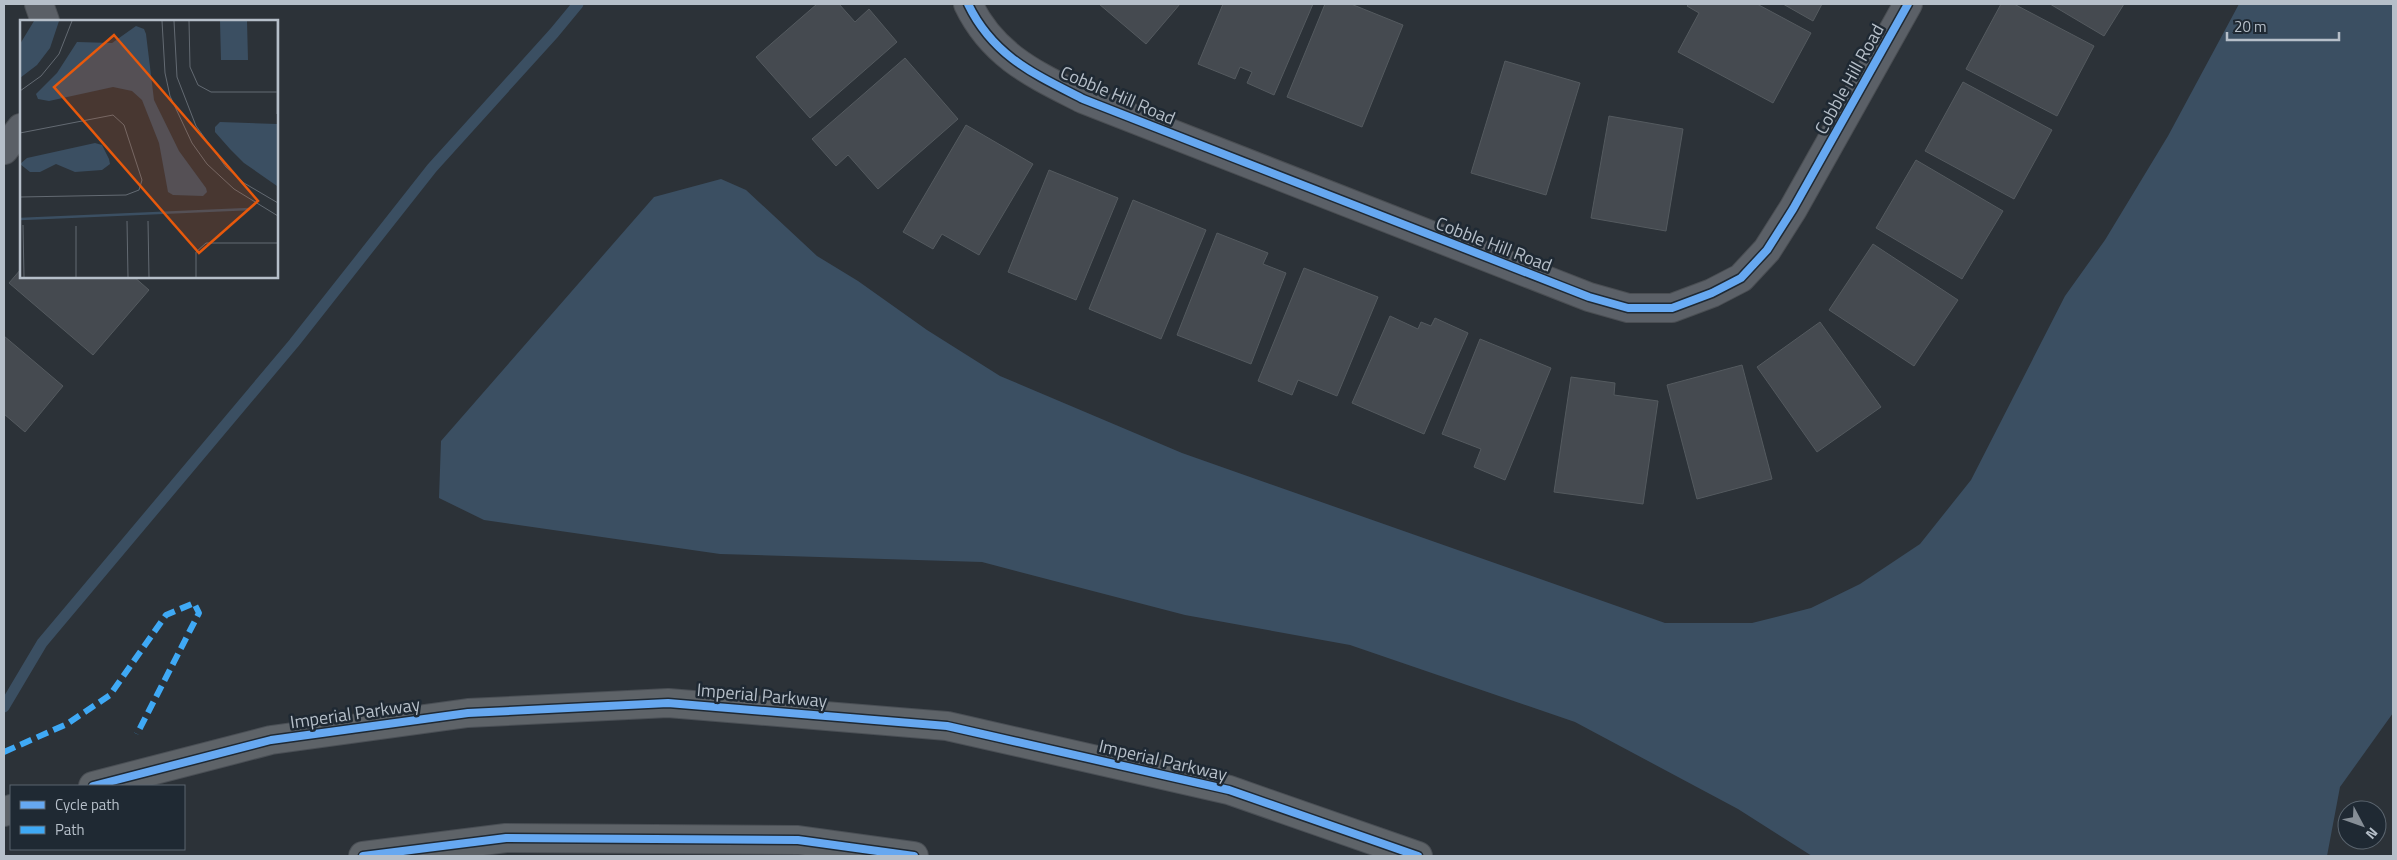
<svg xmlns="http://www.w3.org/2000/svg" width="2397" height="860" viewBox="0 0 2397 860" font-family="'Titillium Web',sans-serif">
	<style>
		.water { fill: #3b4f62 }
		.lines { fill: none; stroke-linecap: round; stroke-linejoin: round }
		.stream { stroke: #3b4f62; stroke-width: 11 }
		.building { fill: #454a50; stroke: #545a5f }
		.minor-casing { stroke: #4a4e53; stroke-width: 30 }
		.major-casing { stroke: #4a4f55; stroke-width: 30 }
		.minor { stroke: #5b6067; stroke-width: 28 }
		.major { stroke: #5e6368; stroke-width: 28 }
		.quiet { stroke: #3fa9f5; stroke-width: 6; stroke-dasharray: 12 6; stroke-linecap: butt }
		.cycleway-casing { stroke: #1f2933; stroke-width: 11 }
		.cycleway { stroke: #66a8f1; stroke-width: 8 }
		.labels { text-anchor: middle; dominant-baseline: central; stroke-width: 5; stroke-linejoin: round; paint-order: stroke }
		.street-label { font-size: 18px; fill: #b6bfc9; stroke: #1f2933 }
		.inset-river { fill: none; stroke: #3b4f62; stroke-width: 2.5 }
		.inset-road { fill: none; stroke: #636a72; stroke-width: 1 }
		.view { fill: #e8590c; fill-opacity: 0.15; stroke: #e8590c; stroke-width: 2.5 }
		.inset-edge { fill: none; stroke: #b6bfc9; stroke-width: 2.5 }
	</style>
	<rect width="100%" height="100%" fill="#2c3238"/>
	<path class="water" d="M2239 4H2393V713L2340 787 2327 856H1812L1738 809 1575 722 1350 645 1185 615 982 562 720 554 484 520 439 498 441 441 654 197 721 179 746 190 817 256 858 281 927 330 1000 376 1182 453 1665 623H1752L1811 608 1860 584 1920 544 1971 480 2065 296 2105 240 2168 136Z"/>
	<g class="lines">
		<path class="stream" d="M4 707 42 643 294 343 432 168 554 33 578 4"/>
	</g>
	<g class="building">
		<path d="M817 4H839L855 22 869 9 897 42 810 118 756 57Z"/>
		<path d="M1099 4H1180L1146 44Z"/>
		<path d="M1223 4H1313L1274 95 1247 83 1252 72 1240 67 1235 79 1198 64Z"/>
		<path d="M1325 4H1351L1403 25 1362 127 1287 97Z"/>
		<path d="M1689 4H1757L1811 33 1773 103 1678 52 1699 13 1687 6Z"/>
		<path d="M1783 4H1822L1813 21Z"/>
		<path d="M2001 4H2014L2094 46 2057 116 1966 69Z"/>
		<path d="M2050 4H2124L2104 36Z"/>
		<path d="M905 58 958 119 878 189 848 155 836 166 812 139Z"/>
		<path d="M1505 61 1580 83 1546 195 1471 173Z"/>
		<path d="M1963 82 2052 130 2014 199 1925 151Z"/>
		<path d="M1609 116 1683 129 1666 231 1591 218Z"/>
		<path d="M966 125 1033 164 979 255 942 234 933 249 903 232Z"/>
		<path d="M1916 160 2003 211 1962 279 1876 228Z"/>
		<path d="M1049 170 1118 198 1076 300 1008 272Z"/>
		<path d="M1133 200 1206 230 1161 339 1089 309Z"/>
		<path d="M1217 233 1268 253 1263 264 1286 273 1251 364 1177 335Z"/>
		<path d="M1873 244 1958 300 1914 366 1829 310Z"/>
		<path d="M1304 268 1378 297 1337 396 1298 380 1292 395 1258 381Z"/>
		<path d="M21 269V276H133L149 290 93 355 9 283Z"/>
		<path d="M1390 316 1418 329 1421 322 1431 326 1435 318 1468 333 1424 434 1352 403Z"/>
		<path d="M1820 322 1881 407 1817 452 1757 367Z"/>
		<path d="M4 336 63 386 25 432 4 414Z"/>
		<path d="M1480 339 1551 368 1505 480 1474 467 1481 449 1442 434Z"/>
		<path d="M1742 365 1772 479 1697 499 1667 385Z"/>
		<path d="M1571 377 1615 383 1614 395 1658 401 1643 504 1554 492Z"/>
	</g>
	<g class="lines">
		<defs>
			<g id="minor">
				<path d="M39 4 45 21"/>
				<path d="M968 4C993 56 1034 74 1083 99L1589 297 1628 308H1672L1712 293 1741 278 1767 250 1793 209 1908 4"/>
				<path d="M4 150 21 128"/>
			</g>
			<g id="major">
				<path d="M93 786 271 740 468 713 668 703 947 726 1229 790 1418 856"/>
				<path d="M4 812 11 809"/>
				<path d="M363 856 506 838 798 840 914 856"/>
			</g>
		</defs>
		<use href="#minor" class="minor-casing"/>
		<use href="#major" class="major-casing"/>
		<use href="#minor" class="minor"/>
		<use href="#major" class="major"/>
		<path class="quiet" d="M4 752 67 724 110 695 166 615 194 603 199 613 137 734"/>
		<defs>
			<g id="cycleway">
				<path d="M968 4C993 56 1034 74 1083 99L1589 297 1628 308H1672L1712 293 1741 278 1767 250 1793 209 1908 4"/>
				<path d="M93 786 271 740 468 713 668 703 947 726 1229 790 1418 856"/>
				<path d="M363 856 506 838 798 840 914 856"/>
			</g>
		</defs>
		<use href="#cycleway" class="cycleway-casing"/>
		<use href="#cycleway" class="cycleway"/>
	</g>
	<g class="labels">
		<g class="street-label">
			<text transform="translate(1849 79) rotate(-61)">Cobble Hill Road</text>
			<text transform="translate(1118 95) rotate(23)">Cobble Hill Road</text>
			<text transform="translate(1494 244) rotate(21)">Cobble Hill Road</text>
			<text transform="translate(762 695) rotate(5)">Imperial Parkway</text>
			<text transform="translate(355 713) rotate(-8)">Imperial Parkway</text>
			<text transform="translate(1163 760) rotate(13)">Imperial Parkway</text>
		</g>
	</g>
	<g transform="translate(20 20)">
		<rect width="258" height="258" fill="#2c3238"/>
		<path d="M14 1H39L30 28 17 45 0 58V24ZM200 1H227L228 40H201ZM116 6 124 9 126 14 134 80 159 131 186 168 187 172 183 176 153 175 148 172 139 123 122 80 112 71 93 67 29 81 18 79 16 74 37 53 57 22 92 23ZM200 102 257 104V166L224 143 210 129 195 112V107ZM75 123 82 125 89 139 90 144 82 150 55 152 36 144 20 152H10L0 144 7 138Z" fill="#3b4f62"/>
		<path class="inset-river" d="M0 199 230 189"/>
		<path class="inset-road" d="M142 1 145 53 150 76 172 123 187 144 214 169 258 196M154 1 157 57 176 106 206 147 224 163 258 183M169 1 170 47 178 65 191 72H257M257 1V94M0 71 21 56 39 34 52 1M0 113 93 95 104 105 122 160 119 170 106 175 0 177M107 201 108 257M128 201 129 257M3 205 4 257M56 206V257M176 257V232L186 223H258"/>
		<path class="view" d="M94 15 238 181 179 233 34 67Z"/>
		<rect width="258" height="258" class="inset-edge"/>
	</g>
	<rect width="2397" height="860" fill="none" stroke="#b6bfc9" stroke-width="10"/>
	<rect x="10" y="785" width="175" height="65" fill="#1f2933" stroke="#5b656f"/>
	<rect x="20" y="801" width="25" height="8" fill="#66a8f1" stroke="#5b656f"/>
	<text x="55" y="810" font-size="15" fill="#b6bfc9">Cycle path</text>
	<rect x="20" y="826" width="25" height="8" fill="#3fa9f5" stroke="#5b656f"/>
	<text x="55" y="835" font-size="15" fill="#b6bfc9">Path</text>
	<g transform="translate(2362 825) rotate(131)"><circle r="24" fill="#1f2933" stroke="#5b656f"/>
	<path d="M0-4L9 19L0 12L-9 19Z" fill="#868e96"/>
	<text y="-8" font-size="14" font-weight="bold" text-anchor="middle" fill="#b6bfc9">N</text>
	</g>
	<path d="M2227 32v8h112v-8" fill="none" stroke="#b6bfc9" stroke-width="2.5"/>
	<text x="2234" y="32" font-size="15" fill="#b6bfc9" stroke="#1f2933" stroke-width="4" paint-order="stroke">20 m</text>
</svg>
